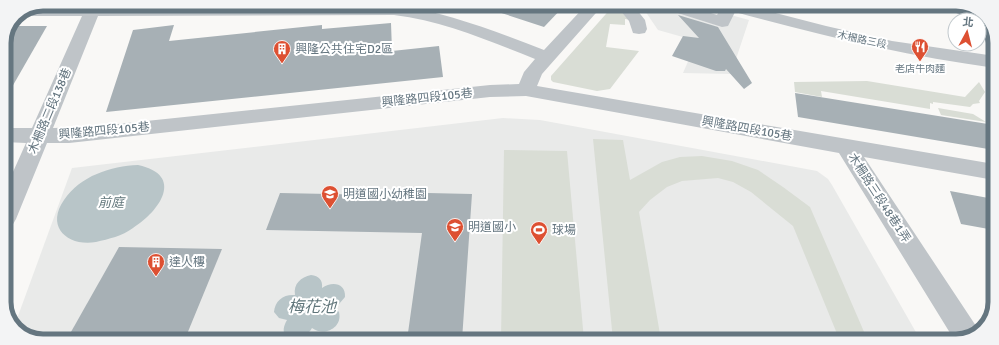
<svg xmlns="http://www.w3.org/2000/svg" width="999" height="345" viewBox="0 0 999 345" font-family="Signika,'Noto Sans TC',sans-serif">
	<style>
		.built { fill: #e9eae9 }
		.green { fill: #d9ddd5 }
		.water { fill: #b8c5c8 }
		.building { fill: #a7b0b5 }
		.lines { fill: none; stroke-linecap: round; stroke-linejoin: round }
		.minor { fill: #bfc4c8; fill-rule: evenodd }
		.labels { text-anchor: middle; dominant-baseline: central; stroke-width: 4; stroke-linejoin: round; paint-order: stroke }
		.far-street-label { font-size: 10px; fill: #657680; stroke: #fff }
		.far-poi-label { font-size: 10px; fill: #657680; stroke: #fff }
		.poi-label { font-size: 12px; fill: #657680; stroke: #fff; text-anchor: start }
		.street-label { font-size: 12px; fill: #657680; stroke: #fff }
		.water-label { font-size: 13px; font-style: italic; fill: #60757a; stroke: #fff }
		.near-water-label { font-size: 16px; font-style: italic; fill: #60757a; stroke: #fff }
		.rim { fill: none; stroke: #657680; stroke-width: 5 }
	</style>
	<rect width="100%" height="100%" fill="#f9f8f6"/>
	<g class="built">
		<path d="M641 5H694L749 20 731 74 683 73 697 41 658 30Z"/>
		<path d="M503 118 540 120 817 171 828 179 832 185 921 341 31 339 14 327 72 168Z"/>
	</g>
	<g class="green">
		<path d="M613 6 619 7 631 20 625 19V25L610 24 606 47 639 51 610 89 597 91 553 82 551 80V76Z"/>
		<path d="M867 81 965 97 979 82 985 92 979 101 980 103 973 104 970 107 933 102V104L930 103V109L821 91 822 97 795 92 794 82Z"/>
		<path d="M938 108 973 114 986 122 941 115Z"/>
		<path d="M593 139 623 140 630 180 662 162 680 157 702 156 732 161 758 170 783 187 810 207 868 341H840L793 226 751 192 733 182 718 178 682 181 667 187 650 200 639 212 661 340H613Z"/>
		<path d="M504 150 567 151 584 340H501Z"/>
	</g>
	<g class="water">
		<path d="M138 165C185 175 160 211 133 228 122 236 109 239 96 242 68 247 45 227 64 200 80 176 111 166 138 165Z"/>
		<path d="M311 275C319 276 323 280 322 288 332 281 346 283 345 297L339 304 334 307 339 312C343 328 324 337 312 328 303 345 274 342 287 320L279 318 274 312C275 300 284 294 295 295 293 284 301 277 311 275Z"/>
	</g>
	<g class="building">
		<path d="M490 5H565L544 27 489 9Z"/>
		<path d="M678 15 718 27 752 83 744 89 726 69 725 71H716L672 56 683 36 699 38Z"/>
		<path d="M391 23 392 51 439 46 443 77 106 112 133 30 174 25 169 41 322 25V29Z"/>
		<path d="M11 26H47L4 101V41Z"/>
		<path d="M795 93 994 125V150L798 117Z"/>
		<path d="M950 191 994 199V230L961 224Z"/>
		<path d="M280 193 427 196 428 193 472 194 462 340H407L422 233 266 230Z"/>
		<path d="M119 247 222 249 185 339H67Z"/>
	</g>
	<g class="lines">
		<g class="minor">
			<path d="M87 4H103L102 6 394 5C447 12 494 31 544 50L586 5H603L542 74 537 86 994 164V180L864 157 980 332 955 341 839 153 526 96 490 97 69 143H47L16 219 12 226 4 229V192L26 143 4 142V128H32L82 16H26L20 14 38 6H86ZM394 15C444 21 489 41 535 59L524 72 519 84 490 85 89 127 53 128 98 16Z"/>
			<path d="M616 5H633L645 20 647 29 645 33 639 34 633 33 629 21Z"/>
			<path d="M660 5H686L717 15 723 5 749 6 826 26 892 41 995 56V68C906 56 822 36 735 12L728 26 722 27 662 8Z"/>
		</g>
	</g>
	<defs>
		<symbol id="restaurant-pin" viewBox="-11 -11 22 30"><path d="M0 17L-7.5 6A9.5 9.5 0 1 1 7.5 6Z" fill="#dd5032" stroke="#fff"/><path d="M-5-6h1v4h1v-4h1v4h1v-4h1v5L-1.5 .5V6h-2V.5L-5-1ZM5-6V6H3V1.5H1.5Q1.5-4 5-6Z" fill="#fff"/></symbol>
		<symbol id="building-pin" viewBox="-11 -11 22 30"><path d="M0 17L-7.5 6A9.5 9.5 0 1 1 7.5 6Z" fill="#dd5032" stroke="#fff"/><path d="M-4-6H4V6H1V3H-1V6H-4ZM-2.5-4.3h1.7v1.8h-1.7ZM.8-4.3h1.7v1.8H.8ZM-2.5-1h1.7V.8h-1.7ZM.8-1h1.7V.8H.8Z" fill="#fff"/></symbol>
		<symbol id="school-pin" viewBox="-11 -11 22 30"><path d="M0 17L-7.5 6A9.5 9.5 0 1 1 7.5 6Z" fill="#dd5032" stroke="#fff"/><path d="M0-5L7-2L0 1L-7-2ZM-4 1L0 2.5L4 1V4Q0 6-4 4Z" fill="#fff"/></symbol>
		<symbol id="stadium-pin" viewBox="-11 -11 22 30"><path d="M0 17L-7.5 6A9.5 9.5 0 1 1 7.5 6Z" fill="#dd5032" stroke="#fff"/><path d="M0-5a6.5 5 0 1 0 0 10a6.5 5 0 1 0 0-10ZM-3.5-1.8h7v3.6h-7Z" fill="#fff"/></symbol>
	</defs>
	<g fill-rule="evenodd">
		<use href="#restaurant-pin" x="910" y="37" width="20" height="27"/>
		<use href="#building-pin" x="272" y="39" width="20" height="27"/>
		<use href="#school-pin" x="320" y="184" width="20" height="27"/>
		<use href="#school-pin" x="445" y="217" width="20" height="27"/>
		<use href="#stadium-pin" x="529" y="220" width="20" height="27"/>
		<use href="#building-pin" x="146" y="252" width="20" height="27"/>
	</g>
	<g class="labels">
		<g class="far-street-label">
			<text transform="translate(862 40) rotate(12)">木柵路三段</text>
		</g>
		<g class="far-poi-label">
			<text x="920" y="69">老店牛肉麵</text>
		</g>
		<g class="poi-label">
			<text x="295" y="49">興隆公共住宅D2區</text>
			<text x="343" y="194">明道國小幼稚園</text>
			<text x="468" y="227">明道國小</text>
			<text x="552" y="230">球場</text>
			<text x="169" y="262">達人樓</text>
		</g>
		<g class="street-label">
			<text transform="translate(427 98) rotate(-6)">興隆路四段105巷</text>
			<text transform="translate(50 111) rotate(-67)">木柵路二段138巷</text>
			<text transform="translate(747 129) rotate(10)">興隆路四段105巷</text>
			<text transform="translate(104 131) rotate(-5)">興隆路四段105巷</text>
			<text transform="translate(879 198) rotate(57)">木柵路三段48巷1弄</text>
		</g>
		<g class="water-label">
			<text x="111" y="203">前庭</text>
		</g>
		<g class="near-water-label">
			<text x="312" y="307">梅花池</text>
		</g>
	</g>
	<path d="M0 0H999V345H0ZM43 11H956A32 32 0 0 1 988 43V302A32 32 0 0 1 956 334H43A32 32 0 0 1 11 302V43A32 32 0 0 1 43 11Z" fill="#f3f4f5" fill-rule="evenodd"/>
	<path class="rim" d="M43 11H956A32 32 0 0 1 988 43V302A32 32 0 0 1 956 334H43A32 32 0 0 1 11 302V43A32 32 0 0 1 43 11Z"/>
	<g transform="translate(967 32) rotate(7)"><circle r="19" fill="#ffffff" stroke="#c1c8cc"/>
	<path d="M0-3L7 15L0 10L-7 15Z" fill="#dd5032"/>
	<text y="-6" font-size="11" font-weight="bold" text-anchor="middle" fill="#657680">北</text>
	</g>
</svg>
